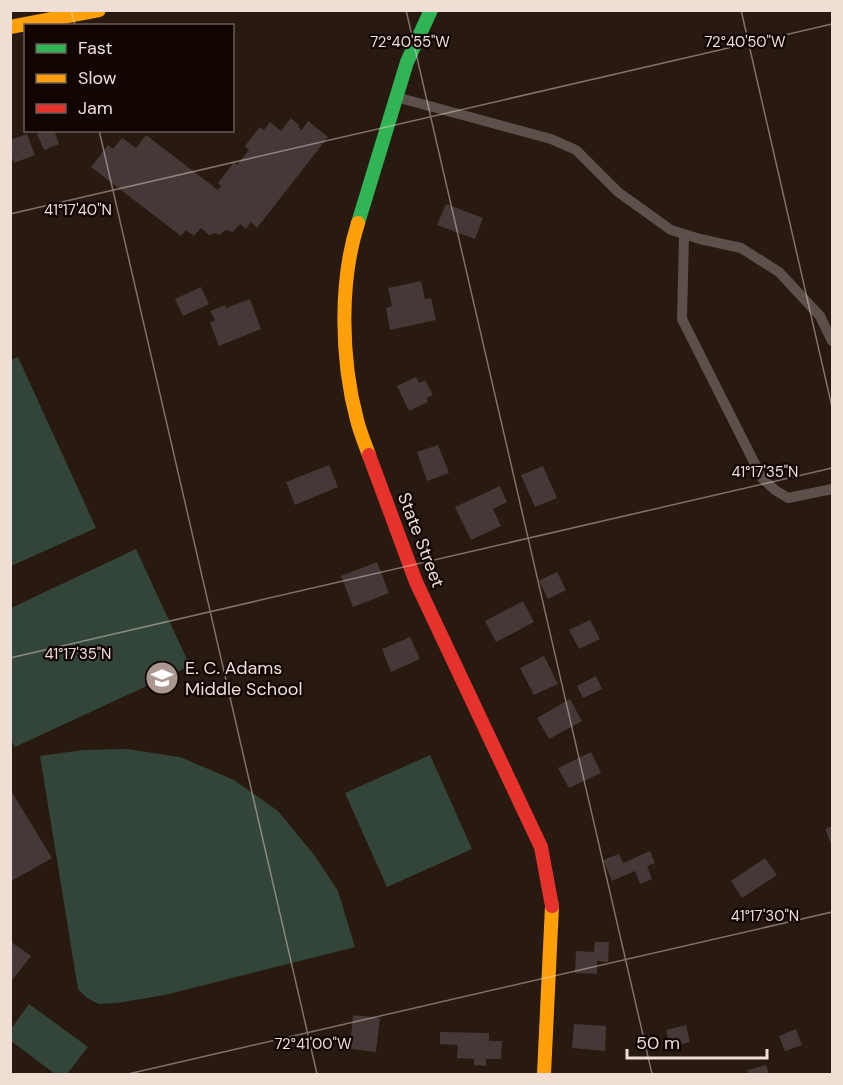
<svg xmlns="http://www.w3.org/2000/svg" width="843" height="1085" viewBox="0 0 843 1085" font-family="'DM Sans',sans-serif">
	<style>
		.green { fill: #334438 }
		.building { fill: #453837 }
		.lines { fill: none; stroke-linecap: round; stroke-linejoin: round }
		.lane { stroke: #5d504a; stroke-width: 10 }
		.fast { stroke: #30b455; stroke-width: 14 }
		.slow { stroke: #ff9f0a; stroke-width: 14 }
		.jam { stroke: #e5322d; stroke-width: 14 }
		.ticks { fill: none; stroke: #f0ddd4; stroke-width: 1.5; stroke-opacity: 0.45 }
		.labels { text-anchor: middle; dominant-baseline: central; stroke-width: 4.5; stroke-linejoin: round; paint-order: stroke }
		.street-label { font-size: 18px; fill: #f0ddd4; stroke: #110502 }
		.poi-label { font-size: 18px; fill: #f0ddd4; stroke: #110502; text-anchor: start }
		.ticks-label { font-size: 15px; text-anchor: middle; fill: #f0ddd4; stroke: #110502; stroke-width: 4.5; stroke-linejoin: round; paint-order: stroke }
	</style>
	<rect width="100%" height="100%" fill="#281911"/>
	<g class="green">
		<path d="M18 357 96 528 11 566 10 360Z"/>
		<path d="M136 549 190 666 15 747 10 739 11 608Z"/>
		<path d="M127 749 180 757 234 780 278 811 315 856 338 891 355 947 165 995 117 1003 99 1004 87 998 78 989 40 756 83 750Z"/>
		<path d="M430 755 472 849 387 887 345 793Z"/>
		<path d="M29 1004 88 1047 67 1074H55L11 1041V1029Z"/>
	</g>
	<g class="building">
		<path d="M291 118 299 125 298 127 302 130 308 121 328 137 257 228 251 222 246 229 240 224 233 232 226 230 219 235 215 233 209 235 201 228 194 236 186 230 181 236 91 167 108 145 113 149 122 138 136 148 146 135 218 190 221 186 218 183 234 162 237 165 249 150 245 146 260 127 264 130 270 122 281 131Z"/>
		<path d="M45 130H54L59 144 44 150 37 134Z"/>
		<path d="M27 134 35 155 14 163 10 154V140Z"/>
		<path d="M446 204 483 218 475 239 437 225Z"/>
		<path d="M421 281 425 299 431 298 436 320 390 330 386 308 392 306 388 288Z"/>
		<path d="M201 287 209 304 183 316 175 299Z"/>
		<path d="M250 299 261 329 219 346 210 323 215 320 210 311 225 305 226 308Z"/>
		<path d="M416 377 419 383 425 380 433 395 427 398 428 402 409 411 397 386Z"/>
		<path d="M438 445 449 473 427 481 417 452Z"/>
		<path d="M329 465 338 487 295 505 286 482Z"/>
		<path d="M543 466 557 498 535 507 521 475Z"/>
		<path d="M500 486 507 502 493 509 501 526 471 540 455 507Z"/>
		<path d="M377 562 389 593 353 607 341 576Z"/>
		<path d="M557 572 566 590 548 599 539 581Z"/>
		<path d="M523 601 534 622 496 642 485 621Z"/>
		<path d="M590 620 600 639 579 649 569 630Z"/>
		<path d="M410 637 420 659 391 672 382 649Z"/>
		<path d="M544 656 558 684 534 695 520 668Z"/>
		<path d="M596 676 602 689 583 698 577 686Z"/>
		<path d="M570 699 582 721 549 739 537 718Z"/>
		<path d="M591 752 601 773 569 788 558 768Z"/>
		<path d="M10 789 52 858 10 882Z"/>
		<path d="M832 826V846L825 829Z"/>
		<path d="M650 851 655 863 647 866 652 879 640 884 635 871 612 881 603 860 619 854 623 863Z"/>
		<path d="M765 858 777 875 742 898 731 881Z"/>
		<path d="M10 941 31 956 10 983Z"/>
		<path d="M595 942H609L608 962 597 961V974L575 973 576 951 594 952Z"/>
		<path d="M353 1015 380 1018 376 1052 350 1049Z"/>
		<path d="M574 1024 606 1026 605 1051 572 1048Z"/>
		<path d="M686 1025 690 1042 670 1047 666 1030Z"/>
		<path d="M796 1029 802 1045 785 1051 779 1036Z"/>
		<path d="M440 1032 489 1033V1041H502L501 1059H486V1066L474 1065V1059L457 1058 458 1045 440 1044Z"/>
		<path d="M766 1065 769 1074H749L747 1070Z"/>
	</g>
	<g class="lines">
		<g class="lane">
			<path d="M396 97 551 139 576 150 618 192 671 230 700 239 741 248 779 272 820 316 832 341"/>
			<path d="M684 235 682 319 762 478 775 490 788 498 832 489"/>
		</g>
		<path class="fast" d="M358 223 407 62 431 10"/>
		<g class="slow">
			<path d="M10 27 99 10"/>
			<path d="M358 223C339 282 341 360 357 420 360 432 365 444 369 455"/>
			<path d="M544 1074 552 906"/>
		</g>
		<path class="jam" d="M369 455 416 582 541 847 552 906"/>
	</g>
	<path class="ticks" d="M71 10 75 26M406 10 652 1074M741 10 832 407M99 130 317 1074M10 214 832 24M10 658 832 468M128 1074 832 912"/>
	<defs>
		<symbol id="school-disc" viewBox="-11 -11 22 22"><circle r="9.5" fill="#aa9890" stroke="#110502"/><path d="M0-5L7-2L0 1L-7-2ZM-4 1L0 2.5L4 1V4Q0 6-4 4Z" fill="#fff"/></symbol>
	</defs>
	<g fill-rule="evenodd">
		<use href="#school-disc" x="143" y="659" width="38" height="38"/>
	</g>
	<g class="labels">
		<g class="street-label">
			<text transform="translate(421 540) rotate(69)">State Street</text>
		</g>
		<g class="poi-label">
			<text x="185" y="668">E. C. Adams<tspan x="185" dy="21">Middle School</tspan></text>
		</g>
	</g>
	<g class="ticks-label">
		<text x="410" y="47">72°40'55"W</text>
		<text x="745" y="47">72°40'50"W</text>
		<text x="78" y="215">41°17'40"N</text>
		<text x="765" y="477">41°17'35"N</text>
		<text x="78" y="659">41°17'35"N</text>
		<text x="765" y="921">41°17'30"N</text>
		<text x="313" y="1049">72°41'00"W</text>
	</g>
	<rect width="843" height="1085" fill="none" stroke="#f0ddd4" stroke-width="24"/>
	<rect x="24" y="24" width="210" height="108" fill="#110502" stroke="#6a5b56" stroke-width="1.5"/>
	<rect x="36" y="44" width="30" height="9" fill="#30b455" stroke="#6a5b56" stroke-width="1.5"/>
	<text x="78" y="54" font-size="18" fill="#f0ddd4">Fast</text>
	<rect x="36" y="74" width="30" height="9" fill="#ff9f0a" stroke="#6a5b56" stroke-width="1.5"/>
	<text x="78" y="84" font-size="18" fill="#f0ddd4">Slow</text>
	<rect x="36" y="104" width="30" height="9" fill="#e5322d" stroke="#6a5b56" stroke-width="1.5"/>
	<text x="78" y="114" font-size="18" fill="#f0ddd4">Jam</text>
	<path d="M627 1049v9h140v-9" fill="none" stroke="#f0ddd4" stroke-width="3"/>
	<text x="636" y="1049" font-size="18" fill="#f0ddd4" stroke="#110502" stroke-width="4.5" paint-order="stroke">50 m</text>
</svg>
